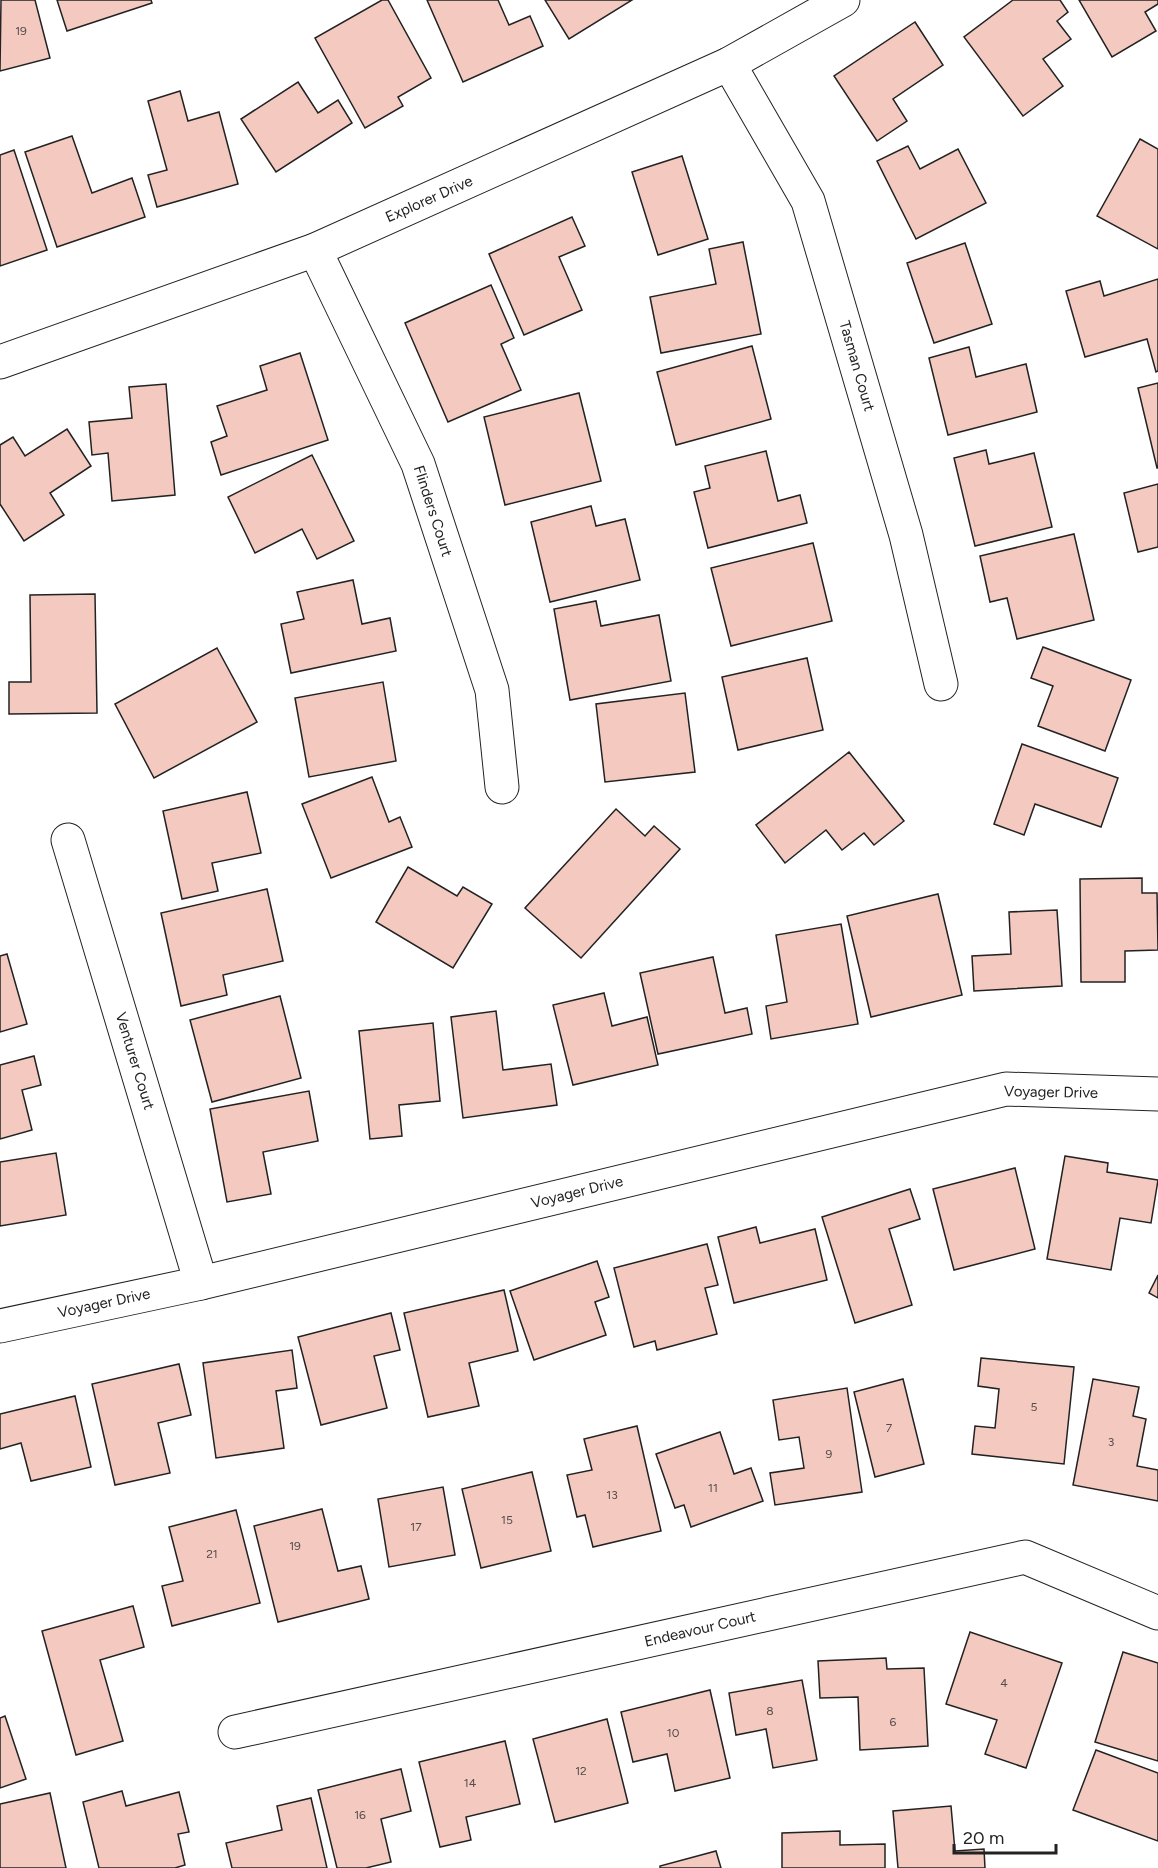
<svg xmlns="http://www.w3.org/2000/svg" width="1158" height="1868" viewBox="0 0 1158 1868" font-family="Figtree,sans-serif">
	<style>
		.building { fill: #f3c9c0; stroke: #222; stroke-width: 1.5 }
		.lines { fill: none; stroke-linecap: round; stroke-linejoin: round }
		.minor-casing { stroke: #222; stroke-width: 35 }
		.minor { stroke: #fff; stroke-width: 33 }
		.labels { text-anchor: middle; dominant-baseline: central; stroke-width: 4.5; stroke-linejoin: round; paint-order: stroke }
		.number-label { font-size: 12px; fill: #564c4a }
		.street-label { font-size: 15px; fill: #222; stroke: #fff }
	</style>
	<rect width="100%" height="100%" fill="#fff"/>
	<g class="building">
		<path d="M1 0H35L50 58 0 71Z"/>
		<path d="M57 0H151L152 3 67 31Z"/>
		<path d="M382 0H388L431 78 398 97 403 106 365 128 315 38Z"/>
		<path d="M427 0H498L509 25 530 16 543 46 463 82Z"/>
		<path d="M545 0H632L569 39Z"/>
		<path d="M1013 0H1060L1068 12 1057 21 1071 39 1043 59 1063 86 1023 116 964 37Z"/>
		<path d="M1079 0H1158V4L1145 12 1156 31 1112 57Z"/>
		<path d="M915 22 943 65 893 99 907 121 877 141 834 76Z"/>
		<path d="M298 82 318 113 338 100 352 123 276 172 241 119Z"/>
		<path d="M180 91 188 121 219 112 238 184 157 207 148 175 167 170 148 101Z"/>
		<path d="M72 136 92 193 132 178 145 217 57 247 25 152Z"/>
		<path d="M1140 139 1158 149V249L1097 216Z"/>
		<path d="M908 146 920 169 958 149 986 203 916 239 877 161Z"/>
		<path d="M14 150 47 250 0 266V155Z"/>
		<path d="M682 156 708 239 658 255 632 172Z"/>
		<path d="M572 217 585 246 559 257 582 310 524 335 489 254Z"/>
		<path d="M743 242 761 334 661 353 650 297 716 284 709 249Z"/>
		<path d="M965 243 992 324 934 343 907 263Z"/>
		<path d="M1158 279V371L1156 372 1147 339 1085 357 1066 291 1100 281 1104 296Z"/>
		<path d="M491 285 514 338 501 344 521 390 448 422 405 323Z"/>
		<path d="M752 346 771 419 676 445 657 372Z"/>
		<path d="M969 347 976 377 1026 364 1037 412 948 435 929 358Z"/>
		<path d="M300 353 328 440 221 475 211 442 227 436 217 406 267 390 260 366Z"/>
		<path d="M1158 383V468H1157L1138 388Z"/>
		<path d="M166 384 175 495 112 501 108 453 92 455 89 422 132 418 129 387Z"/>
		<path d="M579 393 601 481 505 505 484 417Z"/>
		<path d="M67 429 91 466 50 493 64 515 24 541 0 504V445L13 437 25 456Z"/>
		<path d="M986 450 989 464 1034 453 1052 527 975 546 954 458Z"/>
		<path d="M766 451 778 501 800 495 807 523 708 548 694 492 710 488 705 466Z"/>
		<path d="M312 455 354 541 317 559 302 529 255 553 228 497Z"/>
		<path d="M1158 484V547L1138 552 1124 493Z"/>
		<path d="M591 506 596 526 625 519 640 580 550 602 531 522Z"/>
		<path d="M1074 534 1094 620 1017 639 1007 598 990 602 980 556Z"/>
		<path d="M813 543 832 621 731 646 711 568Z"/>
		<path d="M353 580 362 624 390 618 396 651 291 673 281 624 304 619 297 592Z"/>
		<path d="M95 594 97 713 9 714V682H31L30 595Z"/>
		<path d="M596 601 601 626 659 615 671 681 570 700 554 609Z"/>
		<path d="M1043 647 1131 680 1105 751 1038 726 1053 686 1031 678Z"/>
		<path d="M217 648 257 722 154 778 115 704Z"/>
		<path d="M807 658 823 730 738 750 722 677Z"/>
		<path d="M383 682 396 761 309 777 295 698Z"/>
		<path d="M685 693 695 772 605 782 596 704Z"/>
		<path d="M1022 744 1118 778 1101 827 1035 804 1024 835 994 824Z"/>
		<path d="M849 752 904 821 874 845 864 833 842 850 826 830 785 863 756 825Z"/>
		<path d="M372 777 389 822 400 817 412 847 331 878 302 804Z"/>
		<path d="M247 792 261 853 212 863 218 891 182 899 163 811Z"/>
		<path d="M616 809 645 836 654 826 680 849 581 958 525 908Z"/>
		<path d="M408 867 457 896 463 887 492 904 453 968 376 922Z"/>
		<path d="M1142 878V893H1157L1158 950 1125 951V982H1081L1080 879Z"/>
		<path d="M267 889 283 961 223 975 227 995 181 1006 161 913Z"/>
		<path d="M938 894 962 995 871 1017 847 916Z"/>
		<path d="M1057 910 1062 986 974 991 972 956 1011 954 1009 912Z"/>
		<path d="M841 924 858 1024 771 1039 766 1006 787 1002 776 935Z"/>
		<path d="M7 954 27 1024 0 1032V956Z"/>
		<path d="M713 957 725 1013 747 1008 752 1034 658 1054 640 973Z"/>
		<path d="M604 993 612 1026 647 1017 658 1065 573 1085 553 1005Z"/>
		<path d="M280 996 301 1078 212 1102 190 1020Z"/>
		<path d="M496 1011 503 1070 551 1064 557 1105 463 1118 451 1017Z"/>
		<path d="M433 1023 440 1101 399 1105 402 1136 370 1139 359 1031Z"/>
		<path d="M34 1056 41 1085 22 1090 32 1130 0 1139V1065Z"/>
		<path d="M309 1091 318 1141 263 1152 271 1194 227 1202 210 1109Z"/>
		<path d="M56 1153 66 1215 0 1226V1162Z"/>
		<path d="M1065 1156 1108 1163 1107 1172 1158 1180 1151 1223 1120 1218 1111 1270 1047 1259Z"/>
		<path d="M1015 1168 1035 1249 954 1270 933 1189Z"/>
		<path d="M910 1189 920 1219 889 1229 912 1305 855 1323 822 1217Z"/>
		<path d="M756 1227 760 1243 815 1229 827 1280 734 1303 718 1237Z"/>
		<path d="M707 1244 718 1285 705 1288 717 1334 657 1350 655 1341 634 1347 614 1268Z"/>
		<path d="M597 1261 609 1297 595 1302 606 1335 534 1360 510 1291Z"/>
		<path d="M1158 1275V1298L1149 1293Z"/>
		<path d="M504 1290 518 1351 469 1363 479 1406 428 1417 404 1313Z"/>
		<path d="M391 1313 400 1350 374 1356 387 1408 321 1425 298 1337Z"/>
		<path d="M292 1350 297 1388 276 1391 284 1448 216 1458 203 1363Z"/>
		<path d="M981 1358 1074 1367 1064 1464 972 1454 975 1426 995 1428 999 1389 978 1386Z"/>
		<path d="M179 1364 191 1415 158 1423 170 1473 115 1485 92 1384Z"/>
		<path d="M903 1379 924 1464 875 1477 854 1392Z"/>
		<path d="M1093 1379 1139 1387 1133 1416 1146 1419 1137 1466 1158 1470V1501L1073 1485Z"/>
		<path d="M847 1388 862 1492 775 1505 770 1473 804 1468 799 1437 779 1440 773 1400Z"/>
		<path d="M75 1396 91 1467 31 1481 21 1443 0 1449V1414Z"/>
		<path d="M637 1426 661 1531 593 1547 585 1515 577 1517 567 1475 592 1470 584 1439Z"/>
		<path d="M720 1432 734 1474 751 1468 763 1501 691 1527 684 1505 675 1508 656 1454Z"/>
		<path d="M532 1472 551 1551 481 1568 462 1489Z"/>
		<path d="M443 1487 455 1555 389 1567 378 1499Z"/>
		<path d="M322 1509 338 1571 361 1566 369 1599 278 1622 254 1526Z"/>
		<path d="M236 1510 260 1603 172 1626 162 1586 183 1581 169 1527Z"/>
		<path d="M133 1606 144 1647 100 1660 123 1741 76 1755 42 1631Z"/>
		<path d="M970 1632 1062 1663 1026 1768 985 1754 997 1720 946 1704Z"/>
		<path d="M1123 1652 1158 1663V1761L1095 1742Z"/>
		<path d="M886 1658 887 1669 924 1668 928 1746 860 1750 858 1697 820 1698 818 1661Z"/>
		<path d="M802 1680 817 1760 773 1768 766 1729 736 1735 729 1693Z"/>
		<path d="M710 1690 730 1778 675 1791 667 1754 633 1762 621 1712Z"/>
		<path d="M5 1716 26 1779 0 1788V1718Z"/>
		<path d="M607 1719 628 1803 555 1822 533 1739Z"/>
		<path d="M505 1741 520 1804 466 1817 471 1840 440 1847 419 1762Z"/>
		<path d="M1096 1750 1158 1773V1841L1073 1810Z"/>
		<path d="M401 1769 411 1811 381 1819 391 1862 366 1868H337L318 1790Z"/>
		<path d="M122 1791 126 1806 179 1792 189 1832 178 1834 185 1865 175 1868H99L83 1802Z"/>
		<path d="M50 1793 66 1868H0V1804Z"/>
		<path d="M311 1798 327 1868H232L226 1843 282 1830 277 1806Z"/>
		<path d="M951 1806 955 1851 984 1849 985 1868H898L893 1811Z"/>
		<path d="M840 1831V1845L885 1844V1868H782V1833Z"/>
		<path d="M716 1851 721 1868H660V1866Z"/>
	</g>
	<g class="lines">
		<defs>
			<g id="minor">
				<path d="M729 64 808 201 906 535 941 684"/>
				<path d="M315 250 418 464 492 690 502 787"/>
				<path d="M0 362 315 250 729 64 843 0"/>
				<path d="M68 840 201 1283"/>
				<path d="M0 1326 201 1283 1006 1089 1158 1094"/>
				<path d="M235 1732 1025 1557 1158 1613"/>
			</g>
		</defs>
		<use href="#minor" class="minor-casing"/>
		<use href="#minor" class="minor"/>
	</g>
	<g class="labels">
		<g class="number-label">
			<text x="21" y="31">19</text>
			<text x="1034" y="1407">5</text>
			<text x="889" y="1428">7</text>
			<text x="1111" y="1442">3</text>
			<text x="829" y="1454">9</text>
			<text x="713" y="1488">11</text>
			<text x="612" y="1495">13</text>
			<text x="507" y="1520">15</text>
			<text x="416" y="1527">17</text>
			<text x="295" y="1546">19</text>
			<text x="212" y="1554">21</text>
			<text x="1004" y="1683">4</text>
			<text x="770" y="1711">8</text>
			<text x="893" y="1722">6</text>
			<text x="673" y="1733">10</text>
			<text x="581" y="1771">12</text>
			<text x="470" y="1783">14</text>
			<text x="360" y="1815">16</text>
		</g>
		<g class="street-label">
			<text transform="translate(429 199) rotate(-24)">Explorer Drive</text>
			<text transform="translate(857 366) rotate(74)">Tasman Court</text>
			<text transform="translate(433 511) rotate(72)">Flinders Court</text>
			<text transform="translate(135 1061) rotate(73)">Venturer Court</text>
			<text transform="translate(1051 1092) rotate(1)">Voyager Drive</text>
			<text transform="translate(577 1192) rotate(-14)">Voyager Drive</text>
			<text transform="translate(104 1303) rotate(-12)">Voyager Drive</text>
			<text transform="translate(700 1629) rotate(-13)">Endeavour Court</text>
		</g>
	</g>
	<path d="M954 1844v9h102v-9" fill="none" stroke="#222222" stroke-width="3"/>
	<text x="963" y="1844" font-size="18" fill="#222222" stroke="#ffffff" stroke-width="4.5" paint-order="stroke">20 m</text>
</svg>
